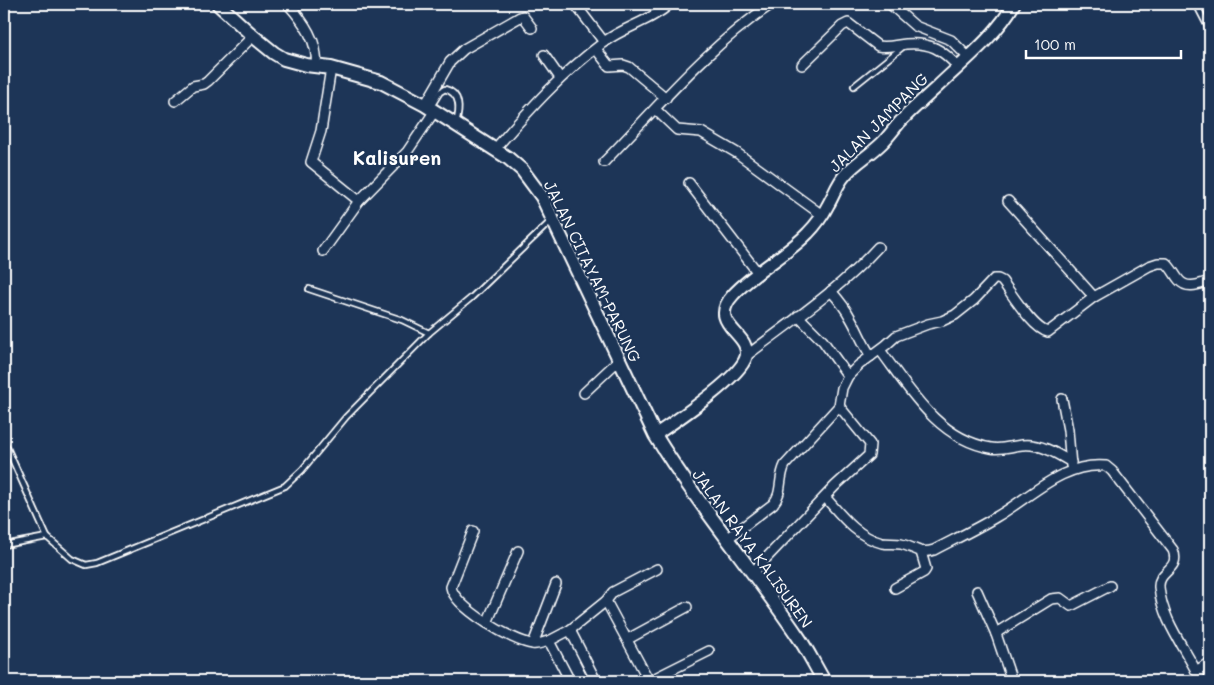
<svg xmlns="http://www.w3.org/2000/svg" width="1214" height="685" viewBox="0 0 1214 685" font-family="Mali,sans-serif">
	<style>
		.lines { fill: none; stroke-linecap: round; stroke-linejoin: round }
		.service-casing { stroke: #fff; stroke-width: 8 }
		.minor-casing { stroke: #fff; stroke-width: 12 }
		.tertiary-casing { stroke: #fff; stroke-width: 15 }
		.secondary-casing { stroke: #fff; stroke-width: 16 }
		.service { stroke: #1d3557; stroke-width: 4.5 }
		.minor { stroke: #1d3557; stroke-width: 9 }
		.tertiary { stroke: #1d3557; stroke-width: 11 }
		.secondary { stroke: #1d3557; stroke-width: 12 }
		.labels { text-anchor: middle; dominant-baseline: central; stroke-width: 4.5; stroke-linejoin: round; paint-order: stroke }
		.street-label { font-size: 16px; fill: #fff; stroke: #1d3557 }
		.quarter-label { font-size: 19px; font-weight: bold; fill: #fff; stroke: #1d3557 }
	</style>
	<rect width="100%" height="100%" fill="#1d3557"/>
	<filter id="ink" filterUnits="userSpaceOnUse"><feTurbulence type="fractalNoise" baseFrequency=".02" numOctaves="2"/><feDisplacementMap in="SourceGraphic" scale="10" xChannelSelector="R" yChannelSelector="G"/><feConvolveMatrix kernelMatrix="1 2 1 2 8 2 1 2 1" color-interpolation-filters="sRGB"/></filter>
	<g filter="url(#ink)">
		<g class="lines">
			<defs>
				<g id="service">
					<path d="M1196 4 1210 31"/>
					<path d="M854 86 904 46"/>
					<path d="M430 108 440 92 445 89C461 93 460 110 456 123"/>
					<path d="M309 289 402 320 429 333"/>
					<path d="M4 441 47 537 72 559 86 565 97 563 285 486 302 470 346 417 429 333 471 298 552 220"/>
					<path d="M4 545 47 537"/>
				</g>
				<g id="minor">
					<path d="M288 4C303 21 319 42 316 66"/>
					<path d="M575 4 604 42"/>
					<path d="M890 4 915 26 951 40 968 57"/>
					<path d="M596 49 609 66 623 65 629 67 666 98"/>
					<path d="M544 55 560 78"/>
					<path d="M802 65 842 26 848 23 878 46C888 48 896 45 906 44 930 42 942 49 958 67"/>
					<path d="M331 68 321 131 311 162 359 201"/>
					<path d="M175 101 193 86 204 84 208 81 253 36"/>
					<path d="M425 105 450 62 464 49 520 17 523 16 532 28"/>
					<path d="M656 110 677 130 701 132 737 153 822 215"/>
					<path d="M494 150C529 110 561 74 604 42 624 27 651 21 670 4"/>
					<path d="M604 162C657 108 708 46 772 4"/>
					<path d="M689 183 758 273"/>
					<path d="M1008 201 1094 297"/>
					<path d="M323 251 359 201 407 152 434 112"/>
					<path d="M831 291C838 299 845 307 850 317 858 330 862 343 871 356"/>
					<path d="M798 316 823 341 848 376"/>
					<path d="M880 350C910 390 938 439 991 448 1002 450 1011 446 1022 445 1040 443 1056 453 1071 462"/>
					<path d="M746 356C792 321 840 289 878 247"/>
					<path d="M584 393 619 360"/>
					<path d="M1062 399 1068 430 1071 466"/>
					<path d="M825 497C841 515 857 537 882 543 888 544 895 543 901 544 915 547 918 555 934 550 955 539 976 529 996 517 1031 497 1062 462 1106 466L1112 471 1173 550C1181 570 1158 570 1159 587 1162 622 1187 650 1201 681"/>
					<path d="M473 531 451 587C454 607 513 642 533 644 538 645 544 642 549 641L570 681"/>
					<path d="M727 539 773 504C783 493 778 479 785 465L839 406 842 388 848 376 859 365 886 345 896 336 928 324 942 321 955 315 974 300 994 279H998L1002 281C1012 294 1033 329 1048 332L1094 297 1149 266 1158 263H1166C1172 268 1174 274 1179 280 1187 290 1200 284 1210 281"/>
					<path d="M752 573 835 486 869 455 870 444 839 406"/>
					<path d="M895 588 924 572 926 569 921 552"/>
					<path d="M977 591 996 634"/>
					<path d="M606 601 649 681"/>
					<path d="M487 623 518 551"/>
					<path d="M628 639 687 607"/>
					<path d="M549 641 570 630"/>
					<path d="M533 644 556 584"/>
					<path d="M1196 671 1210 662"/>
					<path d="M596 681 570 630 606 601 613 592 657 569"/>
					<path d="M649 681 709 651"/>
					<path d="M1012 681 996 634 999 631 1051 599 1060 598 1071 606 1110 586"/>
				</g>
				<path id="tertiary" d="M655 435C674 422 740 378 746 357 752 333 706 325 733 295 755 271 786 256 808 233 816 225 823 215 828 205 834 195 837 184 845 175 855 163 870 155 882 143 888 137 893 130 899 123 911 110 924 99 937 87 964 61 996 36 1014 4"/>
				<path id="secondary" d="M218 4 253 36 274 53 284 59 306 65 331 68 381 82 425 105 508 158 522 170 542 197 655 435C698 505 751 567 797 635 807 649 815 666 824 681"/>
			</defs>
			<use href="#service" class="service-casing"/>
			<use href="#minor" class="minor-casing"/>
			<use href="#tertiary" class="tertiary-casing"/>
			<use href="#secondary" class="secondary-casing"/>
			<use href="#service" class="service"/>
			<use href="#minor" class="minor"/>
			<use href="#tertiary" class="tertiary"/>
			<use href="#secondary" class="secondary"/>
		</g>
	</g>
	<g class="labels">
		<g class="street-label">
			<text transform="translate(878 122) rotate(-45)">JALAN JAMPANG</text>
			<text transform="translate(593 271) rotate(64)">JALAN CITAYAM-PARUNG</text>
			<text transform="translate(753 548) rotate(54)">JALAN RAYA KALISUREN</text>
		</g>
		<g class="quarter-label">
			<text x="397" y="157">Kalisuren</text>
		</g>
	</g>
	<rect width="1214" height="685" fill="none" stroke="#1d3557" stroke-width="20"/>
	<rect x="10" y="10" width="1194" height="665" fill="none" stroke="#fff" stroke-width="2" filter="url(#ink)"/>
	<path d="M1026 50v8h155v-8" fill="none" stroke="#ffffff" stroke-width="2.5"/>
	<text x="1034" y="50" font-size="15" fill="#ffffff" stroke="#1d3557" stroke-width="4" paint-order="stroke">100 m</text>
</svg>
